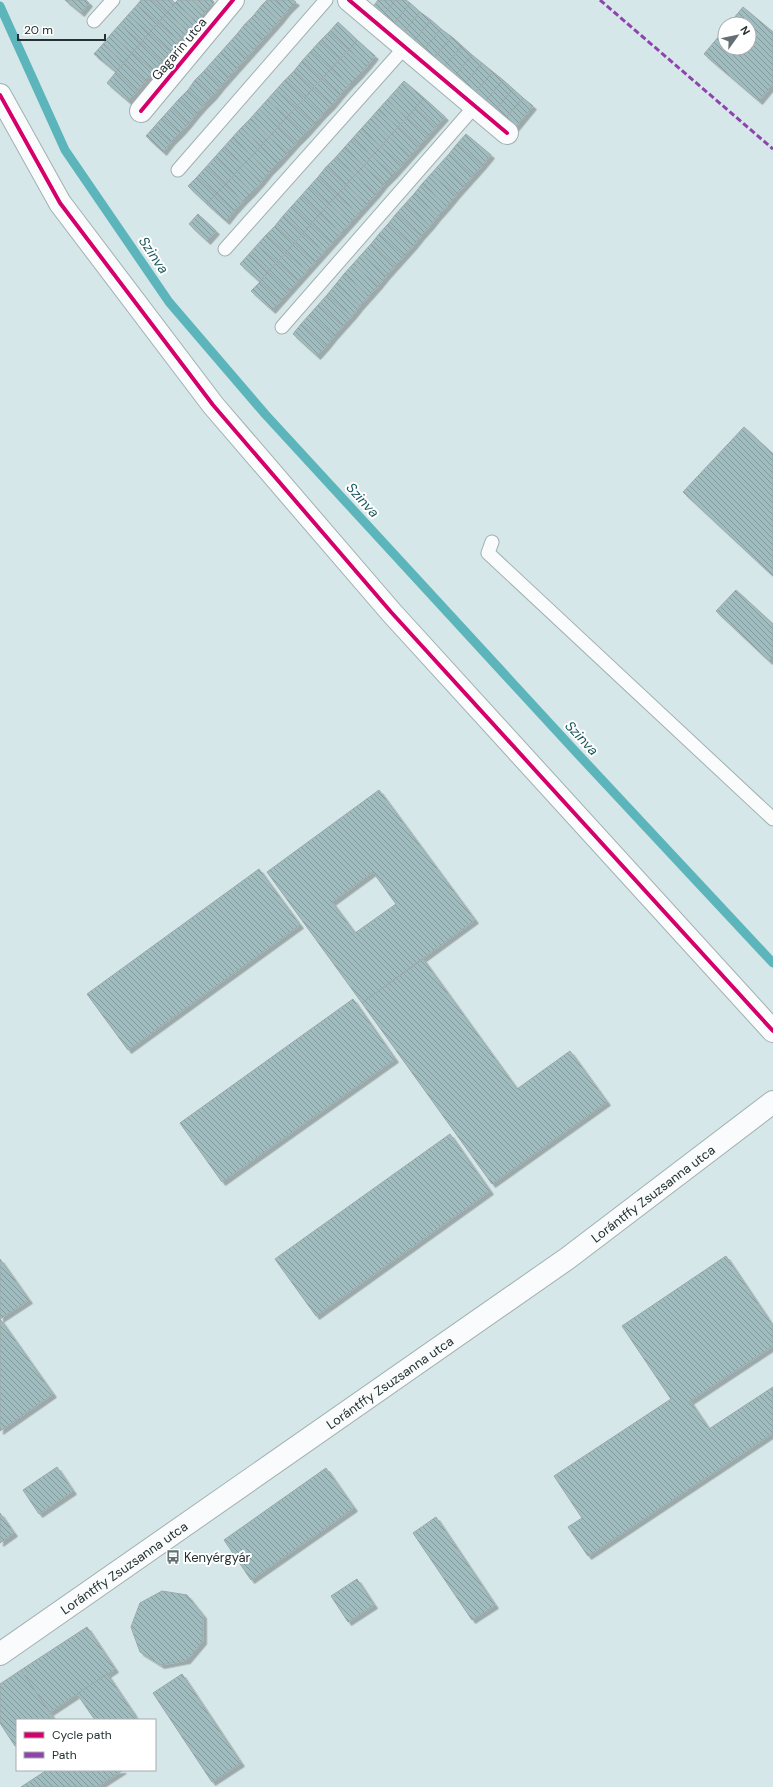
<svg xmlns="http://www.w3.org/2000/svg" width="773" height="1787" viewBox="0 0 773 1787" font-family="'DM Sans',sans-serif">
	<style>
		.lines { fill: none; stroke-linecap: round; stroke-linejoin: round }
		.stream { stroke: #5db5bc; stroke-width: 9 }
		.building { fill: url(#building-back-hatch); stroke: #9ba9aa; fill-rule: evenodd; filter: url(#shadow) }
		.lane-casing { stroke: #a2b0b1; stroke-width: 15 }
		.street-casing { stroke: #a2b0b1; stroke-width: 24 }
		.secondary-casing { stroke: #a2b0b1; stroke-width: 24 }
		.lane { stroke: #f9fbfc; stroke-width: 13 }
		.street { stroke: #f9fbfc; stroke-width: 22 }
		.secondary { stroke: #f9fbfc; stroke-width: 22 }
		.quiet { stroke: #8e44ad; stroke-width: 3; stroke-dasharray: 6 3; stroke-linecap: butt }
		.cycleway-casing { stroke: #fff; stroke-width: 6 }
		.cycleway { stroke: #d6006c; stroke-width: 4 }
		.labels { text-anchor: middle; dominant-baseline: central; stroke-width: 4; stroke-linejoin: round; paint-order: stroke }
		.street-label { font-size: 13px; fill: #243031; stroke: #fff }
		.poi-label { font-size: 13px; fill: #243031; stroke: #fff; text-anchor: start }
		.water-label { font-size: 14px; font-style: italic; fill: #1c5a5f; stroke: #fff }
	</style>
	<defs>
		<pattern id="building-back-hatch" width="6" height="6" patternUnits="userSpaceOnUse"><rect width="6" height="6" fill="#9fbcbf"/><path d="M-1 5l2 2M0 0l6 6M5-1l2 2" fill="none" stroke="#81999c"/></pattern>
		<filter id="shadow"><feDropShadow dx="3.5" dy="3.5" stdDeviation="0" flood-color="#0004"/></filter>
	</defs>
	<rect width="100%" height="100%" fill="#d5e7e8"/>
	<g class="lines">
		<path class="stream" d="M0 6 65 150 169 302 265 414 576 752 773 963"/>
	</g>
	<g class="building">
		<path d="M65 0H86L89 3 81 13Z"/>
		<path d="M141 0H152L167 13 158 23 137 5Z"/>
		<path d="M152 0H172L175 3 167 13Z"/>
		<path d="M178 0H192L205 12 197 22 175 3Z"/>
		<path d="M192 0H212L214 2 205 12Z"/>
		<path d="M267 0H274L287 11 279 21 262 5Z"/>
		<path d="M274 0H293L296 2 287 11Z"/>
		<path d="M378 0H396L382 16 372 8Z"/>
		<path d="M396 0H406L410 3 393 25 382 16Z"/>
		<path d="M175 3 197 22 188 31 167 13Z"/>
		<path d="M410 3 420 12 403 33 393 25Z"/>
		<path d="M137 5 158 23 149 33 128 15Z"/>
		<path d="M262 5 279 21 271 30 254 15Z"/>
		<path d="M743 7 773 32V84L759 101 704 54 725 29V48H749V24H729Z"/>
		<path d="M420 12 431 20 413 42 403 33Z"/>
		<path d="M167 13 188 31 179 41 158 23Z"/>
		<path d="M128 15 149 33 141 43 120 24Z"/>
		<path d="M254 15 271 30 263 39 245 24Z"/>
		<path d="M431 20 441 29 423 51 413 42Z"/>
		<path d="M338 22 357 40 349 50 329 32Z"/>
		<path d="M158 23 179 41 171 52 149 33Z"/>
		<path d="M120 24 141 43 132 53 111 34Z"/>
		<path d="M245 24 263 39 254 49 237 34Z"/>
		<path d="M441 29 452 37 433 59 423 51Z"/>
		<path d="M329 32 349 50 340 59 320 41Z"/>
		<path d="M149 33 171 52 162 62 141 43Z"/>
		<path d="M111 34 132 53 124 63 103 44Z"/>
		<path d="M237 34 254 49 246 58 229 43Z"/>
		<path d="M452 37 462 46 443 68 433 59Z"/>
		<path d="M357 40 375 56 367 66 349 50Z"/>
		<path d="M320 41 340 59 331 69 311 51Z"/>
		<path d="M141 43 162 62 154 71 132 53Z"/>
		<path d="M229 43 246 58 237 68 221 52Z"/>
		<path d="M103 44 124 63 116 72 94 54Z"/>
		<path d="M462 46 472 55 454 77 443 68Z"/>
		<path d="M349 50 367 66 358 76 340 59Z"/>
		<path d="M311 51 331 69 322 79 302 61Z"/>
		<path d="M221 52 237 68 229 77 212 62Z"/>
		<path d="M132 53 154 71 145 81 124 63Z"/>
		<path d="M472 55 482 63 464 85 454 77Z"/>
		<path d="M340 59 358 76 349 85 331 69Z"/>
		<path d="M302 61 322 79 313 88 294 71Z"/>
		<path d="M212 62 229 77 221 86 204 71Z"/>
		<path d="M124 63 145 81 137 91 116 72Z"/>
		<path d="M482 63 493 72 474 94 464 85Z"/>
		<path d="M331 69 349 85 340 95 322 79Z"/>
		<path d="M204 71 221 86 213 96 195 80Z"/>
		<path d="M294 71 313 88 305 98 285 80Z"/>
		<path d="M116 72 137 91 128 101 107 83Z"/>
		<path d="M493 72 503 80 485 102 474 94Z"/>
		<path d="M322 79 340 95 332 105 313 88Z"/>
		<path d="M195 80 213 96 204 105 188 90Z"/>
		<path d="M285 80 305 98 296 107 276 90Z"/>
		<path d="M503 80 513 89 495 111 485 102Z"/>
		<path d="M404 81 424 98 415 108 396 90Z"/>
		<path d="M313 88 332 105 322 115 305 98Z"/>
		<path d="M513 89 523 98 505 119 495 111Z"/>
		<path d="M188 90 204 105 196 114 179 99Z"/>
		<path d="M276 90 296 107 287 117 267 100Z"/>
		<path d="M396 90 415 108 407 118 387 100Z"/>
		<path d="M305 98 322 115 314 124 296 107Z"/>
		<path d="M424 98 445 117 436 127 415 108Z"/>
		<path d="M523 98 533 106 515 128 505 119Z"/>
		<path d="M179 99 196 114 188 124 171 108Z"/>
		<path d="M267 100 287 117 278 127 259 109Z"/>
		<path d="M387 100 407 118 398 127 378 110Z"/>
		<path d="M296 107 314 124 305 134 287 117Z"/>
		<path d="M171 108 188 124 180 133 162 118Z"/>
		<path d="M415 108 436 127 428 136 407 118Z"/>
		<path d="M259 109 278 127 269 137 250 119Z"/>
		<path d="M378 110 398 127 389 137 370 119Z"/>
		<path d="M287 117 305 134 296 143 278 127Z"/>
		<path d="M162 118 180 133 171 142 154 127Z"/>
		<path d="M407 118 428 136 419 146 398 127Z"/>
		<path d="M250 119 269 137 261 146 241 128Z"/>
		<path d="M370 119 389 137 381 147 361 129Z"/>
		<path d="M154 127 171 142 163 152 146 136Z"/>
		<path d="M278 127 296 143 287 153 269 137Z"/>
		<path d="M398 127 419 146 410 156 389 137Z"/>
		<path d="M241 128 261 146 252 156 232 138Z"/>
		<path d="M361 129 381 147 372 156 352 139Z"/>
		<path d="M466 134 491 155 482 166 457 144Z"/>
		<path d="M269 137 287 153 278 163 261 146Z"/>
		<path d="M389 137 410 156 402 165 381 147Z"/>
		<path d="M232 138 252 156 243 165 223 148Z"/>
		<path d="M352 139 372 156 364 166 344 148Z"/>
		<path d="M457 144 482 166 473 176 449 154Z"/>
		<path d="M261 146 278 163 269 172 252 156Z"/>
		<path d="M381 147 402 165 393 175 372 156Z"/>
		<path d="M223 148 243 165 234 175 215 157Z"/>
		<path d="M344 148 364 166 355 175 335 158Z"/>
		<path d="M449 154 473 176 464 186 440 164Z"/>
		<path d="M252 156 269 172 261 182 243 165Z"/>
		<path d="M372 156 393 175 384 184 364 166Z"/>
		<path d="M215 157 234 175 225 185 206 167Z"/>
		<path d="M335 158 355 175 346 185 326 167Z"/>
		<path d="M440 164 464 186 456 195 431 174Z"/>
		<path d="M243 165 261 182 252 192 234 175Z"/>
		<path d="M364 166 384 184 376 194 355 175Z"/>
		<path d="M206 167 225 185 216 194 197 177Z"/>
		<path d="M326 167 346 185 337 195 318 177Z"/>
		<path d="M431 174 456 195 447 206 422 184Z"/>
		<path d="M234 175 252 192 243 201 225 185Z"/>
		<path d="M355 175 376 194 367 204 346 185Z"/>
		<path d="M197 177 216 194 207 204 188 186Z"/>
		<path d="M318 177 337 195 329 204 309 187Z"/>
		<path d="M422 184 447 206 438 216 414 194Z"/>
		<path d="M225 185 243 201 234 211 216 194Z"/>
		<path d="M346 185 367 204 358 214 337 195Z"/>
		<path d="M309 187 329 204 320 214 301 196Z"/>
		<path d="M216 194 234 211 226 221 207 204Z"/>
		<path d="M414 194 438 216 430 226 405 204Z"/>
		<path d="M337 195 358 214 350 223 329 204Z"/>
		<path d="M301 196 320 214 311 224 292 206Z"/>
		<path d="M329 204 350 223 341 233 320 214Z"/>
		<path d="M405 204 430 226 421 236 396 214Z"/>
		<path d="M292 206 311 224 303 234 283 216Z"/>
		<path d="M198 214 216 231 207 241 189 224Z"/>
		<path d="M320 214 341 233 332 243 311 224Z"/>
		<path d="M396 214 421 236 413 246 388 224Z"/>
		<path d="M283 216 303 234 294 243 275 226Z"/>
		<path d="M311 224 332 243 324 252 303 234Z"/>
		<path d="M388 224 413 246 404 256 379 234Z"/>
		<path d="M275 226 294 243 286 253 266 235Z"/>
		<path d="M303 234 324 252 315 262 294 243Z"/>
		<path d="M379 234 404 256 395 266 371 244Z"/>
		<path d="M266 235 286 253 277 262 257 245Z"/>
		<path d="M294 243 315 262 307 271 286 253Z"/>
		<path d="M371 244 395 266 386 276 362 254Z"/>
		<path d="M257 245 277 262 268 272 249 254Z"/>
		<path d="M286 253 307 271 298 281 277 262Z"/>
		<path d="M249 254 268 272 260 282 240 264Z"/>
		<path d="M362 254 386 276 378 286 353 264Z"/>
		<path d="M277 262 298 281 289 291 268 272Z"/>
		<path d="M353 264 378 286 369 296 344 274Z"/>
		<path d="M268 272 289 291 281 300 260 282Z"/>
		<path d="M344 274 369 296 360 306 336 284Z"/>
		<path d="M260 282 281 300 272 310 251 291Z"/>
		<path d="M336 284 360 306 352 316 327 295Z"/>
		<path d="M327 295 352 316 343 326 318 305Z"/>
		<path d="M318 305 343 326 334 336 310 314Z"/>
		<path d="M310 314 334 336 326 346 301 324Z"/>
		<path d="M301 324 326 346 317 356 293 334Z"/>
		<path d="M744 427 773 454V576L683 492Z"/>
		<path d="M736 590 773 624V657L769 661 716 611Z"/>
		<path d="M379 790 475 920 362 1003 267 872ZM373 872 396 904 355 933 332 902Z"/>
		<path d="M259 869 300 925 128 1050 87 994Z"/>
		<path d="M423 959 517 1089 570 1051 607 1102 492 1184 362 1003Z"/>
		<path d="M353 999 395 1059 222 1182 180 1123Z"/>
		<path d="M450 1134 490 1191 316 1316 275 1259Z"/>
		<path d="M726 1256 773 1326V1346L690 1401 709 1429 773 1387V1433L588 1556 568 1527 582 1518 554 1476 671 1399 622 1326Z"/>
		<path d="M0 1259 29 1300 0 1319 53 1394 0 1431Z"/>
		<path d="M57 1467 73 1491 39 1514 23 1490Z"/>
		<path d="M326 1468 354 1508 251 1580 224 1540Z"/>
		<path d="M0 1513 14 1533 0 1543Z"/>
		<path d="M436 1517 495 1605 472 1620 413 1533Z"/>
		<path d="M357 1579 374 1605 348 1622 331 1596Z"/>
		<path d="M162 1591 187 1595 203 1615V1641L187 1660 161 1665 140 1652 131 1627 140 1603Z"/>
		<path d="M87 1627 115 1669 50 1712 21 1670Z"/>
		<path d="M21 1670 54 1719 17 1720V1744L15 1746 0 1723V1684Z"/>
		<path d="M107 1674 132 1711 137 1720H95L77 1694Z"/>
		<path d="M182 1674 241 1763 212 1782 153 1693Z"/>
		<path d="M47 1770H123L97 1787H21Z"/>
	</g>
	<g class="lines">
		<defs>
			<g id="lane">
				<path d="M94 21 113 0"/>
				<path d="M178 170 326 0"/>
				<path d="M225 249 405 47"/>
				<path d="M282 327 475 106"/>
				<path d="M492 542 488 553 773 819"/>
			</g>
			<g id="street">
				<path d="M349 0 507 133"/>
				<path d="M0 95 60 203 213 405 391 612 773 1031"/>
				<path d="M141 111 233 0"/>
			</g>
			<g id="secondary">
				<path id="s1" d="M0 1654 568 1258 773 1102"/>
			</g>
		</defs>
		<use href="#lane" class="lane-casing"/>
		<use href="#street" class="street-casing"/>
		<use href="#secondary" class="secondary-casing"/>
		<use href="#lane" class="lane"/>
		<use href="#street" class="street"/>
		<use href="#secondary" class="secondary"/>
		<path class="quiet" d="M600 0 773 149"/>
		<defs>
			<g id="cycleway">
				<path d="M349 0 507 133"/>
				<path d="M0 95 60 203 213 405 391 612 773 1031"/>
				<path d="M141 111 233 0"/>
			</g>
		</defs>
		<use href="#cycleway" class="cycleway-casing"/>
		<use href="#cycleway" class="cycleway"/>
	</g>
	<defs>
		<symbol id="bus-bare" viewBox="-9 -9 18 18"><path d="M-5-6H5V4H4V6H2V4H-2V6H-4V4H-5ZM-3.5-4V0h7V-4ZM-3.5 1.2v1.5H-2V1.2ZM2 1.2v1.5H3.5V1.2Z" fill="#627071" stroke="#fff" stroke-width="2.5" paint-order="stroke"/></symbol>
	</defs>
	<g fill-rule="evenodd">
		<use href="#bus-bare" x="163" y="1547" width="20" height="20"/>
	</g>
	<g class="labels">
		<g class="street-label">
			<text transform="translate(179 49) rotate(-50)">Gagarin utca</text>
			<text stroke="none"><textPath href="#s1" startOffset="799">Lorántffy Zsuzsanna utca</textPath></text>
			<text stroke="none"><textPath href="#s1" startOffset="475">Lorántffy Zsuzsanna utca</textPath></text>
			<text stroke="none"><textPath href="#s1" startOffset="151">Lorántffy Zsuzsanna utca</textPath></text>
		</g>
		<g class="poi-label">
			<text x="184" y="1557">Kenyérgyár</text>
		</g>
		<g class="water-label">
			<text transform="translate(154 255) rotate(56)">Szinva</text>
			<text transform="translate(363 500) rotate(48)">Szinva</text>
			<text transform="translate(582 738) rotate(47)">Szinva</text>
		</g>
	</g>
	<rect x="16" y="1719" width="140" height="52" fill="#ffffff" stroke="#a7acad"/>
	<rect x="24" y="1732" width="20" height="6" fill="#d6006c" stroke="#a7acad"/>
	<text x="52" y="1739" font-size="12" fill="#243031">Cycle path</text>
	<rect x="24" y="1752" width="20" height="6" fill="#8e44ad" stroke="#a7acad"/>
	<text x="52" y="1759" font-size="12" fill="#243031">Path</text>
	<g transform="translate(737 36) rotate(57)"><circle r="19" fill="#ffffff" stroke="#a7acad"/>
	<path d="M0-3L7 15L0 10L-7 15Z" fill="#627071"/>
	<text y="-6" font-size="11" font-weight="bold" text-anchor="middle" fill="#243031">N</text>
	</g>
	<path d="M18 34v6h87v-6" fill="none" stroke="#243031" stroke-width="2"/>
	<text x="24" y="34" font-size="12" fill="#243031" stroke="#ffffff" stroke-width="3" paint-order="stroke">20 m</text>
</svg>
